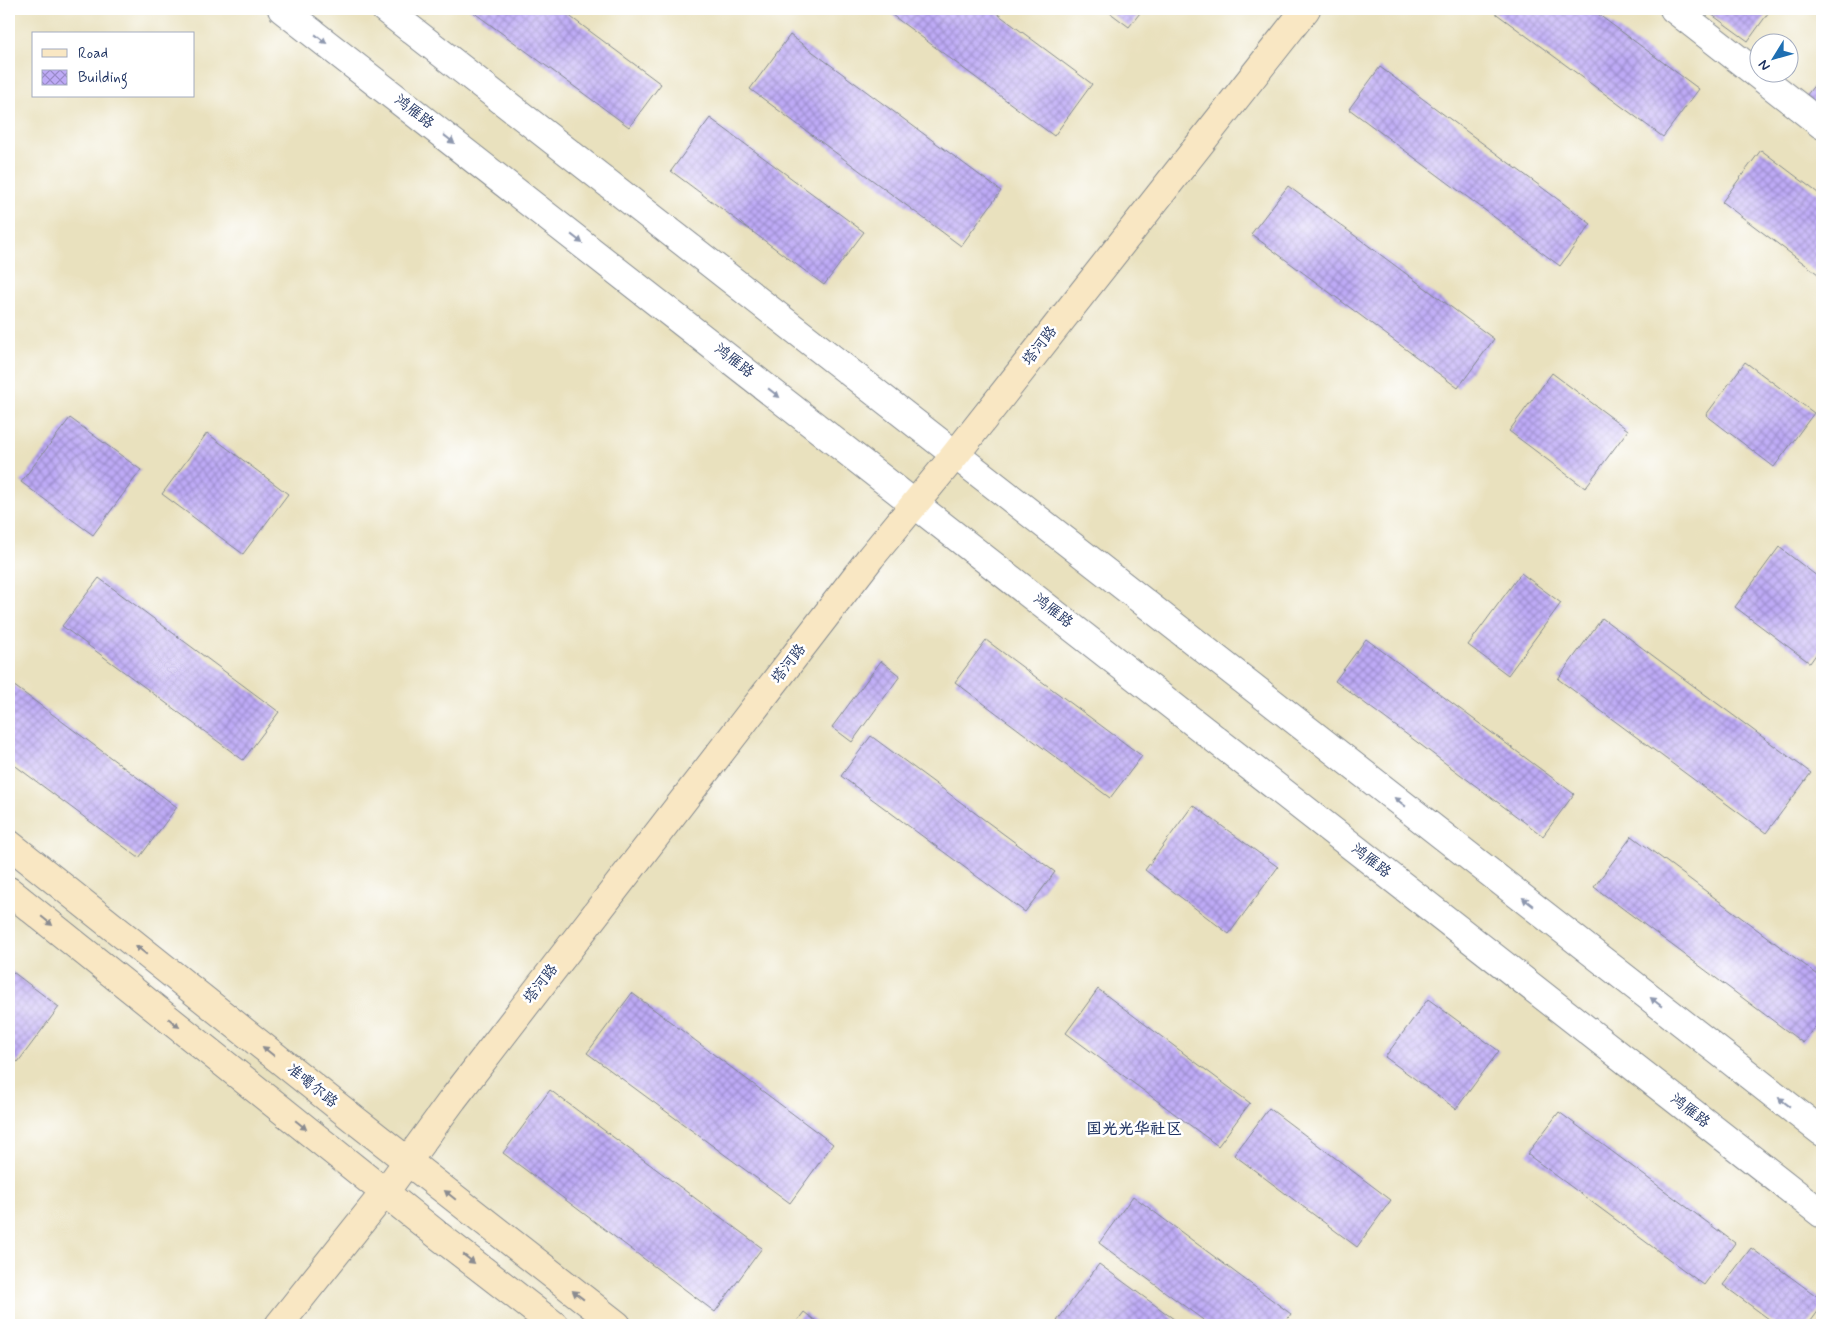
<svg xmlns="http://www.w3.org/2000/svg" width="1831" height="1334" viewBox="0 0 1831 1334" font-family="Mynerve,'LXGW WenKai TC',sans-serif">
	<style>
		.building { fill: url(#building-cross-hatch) }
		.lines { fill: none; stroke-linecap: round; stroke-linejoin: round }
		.street-casing { stroke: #82888e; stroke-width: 30 }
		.secondary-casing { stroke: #82888e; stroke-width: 30 }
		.street { stroke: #fff; stroke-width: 28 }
		.secondary { stroke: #f9e7c3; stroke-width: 28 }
		.oneway { fill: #8d97ae }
		.oneway2 { fill: #8a8b90 }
		.labels { text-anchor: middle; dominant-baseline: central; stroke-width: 5; stroke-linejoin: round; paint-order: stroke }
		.street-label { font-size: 15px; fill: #1b2f5e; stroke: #fff }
		.neighbourhood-label { font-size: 16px; font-weight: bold; fill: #1b2f5e; stroke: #fff }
	</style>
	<defs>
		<pattern id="building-cross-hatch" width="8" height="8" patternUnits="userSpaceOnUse" patternTransform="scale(1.25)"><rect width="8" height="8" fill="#beaaf6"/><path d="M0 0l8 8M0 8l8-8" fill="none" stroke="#9a8bca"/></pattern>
	</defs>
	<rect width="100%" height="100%" fill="#fff"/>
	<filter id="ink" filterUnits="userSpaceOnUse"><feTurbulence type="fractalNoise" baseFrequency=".02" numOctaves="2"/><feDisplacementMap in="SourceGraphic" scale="10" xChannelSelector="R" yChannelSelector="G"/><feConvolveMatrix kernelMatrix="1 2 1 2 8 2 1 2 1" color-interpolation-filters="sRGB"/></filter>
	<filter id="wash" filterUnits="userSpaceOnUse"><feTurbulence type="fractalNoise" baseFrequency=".0096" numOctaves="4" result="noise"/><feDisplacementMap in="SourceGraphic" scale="20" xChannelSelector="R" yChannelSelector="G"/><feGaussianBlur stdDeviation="1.12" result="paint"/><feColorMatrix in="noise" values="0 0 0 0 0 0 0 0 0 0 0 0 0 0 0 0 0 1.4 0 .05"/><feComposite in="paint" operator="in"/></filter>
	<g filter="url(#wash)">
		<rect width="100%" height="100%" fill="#e9e1be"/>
		<g id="blocks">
			<g class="building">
				<path d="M469 9H560L661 84 629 127Z"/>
				<path d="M884 9H991L1092 84 1054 136Z"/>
				<path d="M1105 9H1143L1129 27Z"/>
				<path d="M1490 9H1591L1699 89 1663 137Z"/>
				<path d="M1704 9H1771L1748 41Z"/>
				<path d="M790 35 1001 191 961 246 750 89Z"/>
				<path d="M1380 67 1591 224 1560 266 1349 109Z"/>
				<path d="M1822 75V121L1800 104Z"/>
				<path d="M710 118 864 232 824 285 671 171Z"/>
				<path d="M1761 150 1822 196V277L1722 202Z"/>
				<path d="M1288 186 1494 339 1458 388 1251 234Z"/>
				<path d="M1745 362 1814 413 1774 467 1706 415Z"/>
				<path d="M1552 373 1628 430 1585 488 1509 431Z"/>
				<path d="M70 418 141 470 93 535 21 482Z"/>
				<path d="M207 433 288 494 243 554 162 494Z"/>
				<path d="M1779 547 1822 580V646L1810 663 1735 607Z"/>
				<path d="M1521 573 1561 603 1508 675 1468 645Z"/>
				<path d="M99 578 279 712 243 760 62 626Z"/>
				<path d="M1602 618 1811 773 1766 833 1558 679Z"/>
				<path d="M1366 639 1574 794 1543 836 1335 681Z"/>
				<path d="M986 640 1142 756 1110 798 955 682Z"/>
				<path d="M881 661 900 676 852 742 832 727Z"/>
				<path d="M9 682 177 807 139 858 9 761Z"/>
				<path d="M871 736 1055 872 1025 912 841 776Z"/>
				<path d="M1193 805 1278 867 1229 934 1145 870Z"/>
				<path d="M1632 836 1822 978V1017L1803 1043 1594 887Z"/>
				<path d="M9 969 59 1007 18 1062 9 1056Z"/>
				<path d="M1098 989 1250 1103 1218 1146 1066 1033Z"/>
				<path d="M632 993 833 1144 790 1203 587 1053Z"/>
				<path d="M1428 999 1499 1051 1456 1109 1385 1057Z"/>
				<path d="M550 1090 762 1248 715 1312 503 1153Z"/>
				<path d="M1269 1108 1391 1200 1357 1247 1234 1155Z"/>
				<path d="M1559 1112 1735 1243 1704 1285 1527 1154Z"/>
				<path d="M1133 1196 1291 1314 1283 1325H1210L1099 1243Z"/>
				<path d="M1751 1248 1822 1300V1306L1808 1325H1777L1723 1285Z"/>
				<path d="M1099 1264 1182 1325H1063L1057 1321Z"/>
				<path d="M804 1312 821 1325H794Z"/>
			</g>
		</g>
	</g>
	<g filter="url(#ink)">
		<use href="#blocks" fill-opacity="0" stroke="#82888e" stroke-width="1"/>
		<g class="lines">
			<defs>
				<g id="street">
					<path d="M282 9 1822 1214"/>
					<path d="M385 9 1822 1132"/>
					<path d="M1674 9 1822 125"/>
				</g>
				<g id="secondary">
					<path d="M9 844 355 1120 617 1325"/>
					<path d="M9 891 439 1236 554 1325"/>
					<path d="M279 1325 385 1192 453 1099 871 557 955 455 1306 9"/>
				</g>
			</defs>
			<use href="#street" class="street-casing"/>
			<use href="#secondary" class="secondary-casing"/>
			<use href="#street" class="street"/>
			<use href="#secondary" class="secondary"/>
		</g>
		<defs><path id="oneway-solid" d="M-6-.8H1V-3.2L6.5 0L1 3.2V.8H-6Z" transform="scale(1.25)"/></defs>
		<g class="oneway">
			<use href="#oneway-solid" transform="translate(321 39) rotate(38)"/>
			<use href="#oneway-solid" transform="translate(449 139) rotate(38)"/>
			<use href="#oneway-solid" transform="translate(577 239) rotate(38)"/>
			<use href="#oneway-solid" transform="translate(774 393) rotate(38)"/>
			<use href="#oneway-solid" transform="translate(1400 802) rotate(-142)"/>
			<use href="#oneway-solid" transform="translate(1528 902) rotate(-142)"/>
			<use href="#oneway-solid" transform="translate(1656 1002) rotate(-142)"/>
			<use href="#oneway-solid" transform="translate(1784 1102) rotate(-142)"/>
		</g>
		<g class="oneway2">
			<use href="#oneway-solid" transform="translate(47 921) rotate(39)"/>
			<use href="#oneway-solid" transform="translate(141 950) rotate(-141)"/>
			<use href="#oneway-solid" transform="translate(174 1023) rotate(39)"/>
			<use href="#oneway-solid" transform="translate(268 1051) rotate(-141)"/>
			<use href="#oneway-solid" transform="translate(301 1125) rotate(39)"/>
			<use href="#oneway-solid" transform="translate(450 1195) rotate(-141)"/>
			<use href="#oneway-solid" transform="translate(469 1259) rotate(38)"/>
			<use href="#oneway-solid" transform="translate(578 1295) rotate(-142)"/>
		</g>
	</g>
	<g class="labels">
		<g class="street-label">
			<text transform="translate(414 112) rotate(38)">鸿雁路</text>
			<text transform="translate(1040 346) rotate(-52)">塔河路</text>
			<text transform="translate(734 361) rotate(38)">鸿雁路</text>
			<text transform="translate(1053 611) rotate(38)">鸿雁路</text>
			<text transform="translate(789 664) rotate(-52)">塔河路</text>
			<text transform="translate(1371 861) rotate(38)">鸿雁路</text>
			<text transform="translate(541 984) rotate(-52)">塔河路</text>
			<text transform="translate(312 1086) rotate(39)">准噶尔路</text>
			<text transform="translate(1690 1111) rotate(38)">鸿雁路</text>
		</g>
		<g class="neighbourhood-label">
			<text x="1134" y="1129">国光光华社区</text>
		</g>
	</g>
	<rect width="1831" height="1334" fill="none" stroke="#fff" stroke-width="30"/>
	<rect x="32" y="32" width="162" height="65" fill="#ffffff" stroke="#a4acbf"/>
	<rect x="42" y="49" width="25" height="8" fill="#f9e7c3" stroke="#a4acbf"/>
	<text x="78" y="58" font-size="15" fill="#1b2f5e">Road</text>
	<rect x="42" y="70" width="25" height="15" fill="url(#building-cross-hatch)" stroke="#a4acbf"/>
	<text x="78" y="82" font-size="15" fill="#1b2f5e">Building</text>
	<g transform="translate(1774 58) rotate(233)"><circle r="24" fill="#ffffff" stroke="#a4acbf"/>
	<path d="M0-4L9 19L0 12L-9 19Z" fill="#1f6fb2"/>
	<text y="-8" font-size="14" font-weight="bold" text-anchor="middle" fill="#1b2f5e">N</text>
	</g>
</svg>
